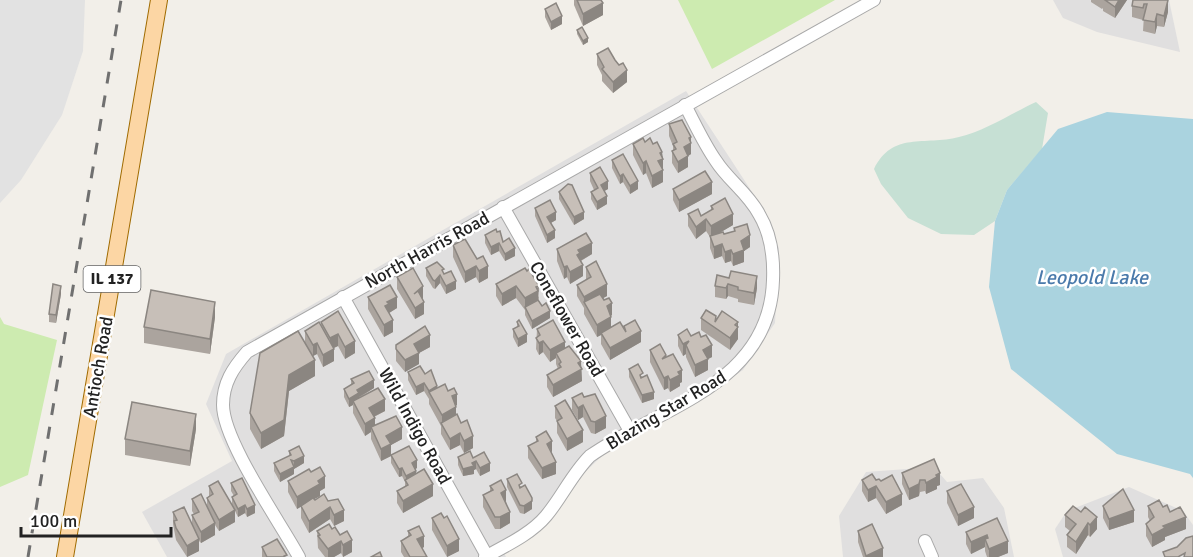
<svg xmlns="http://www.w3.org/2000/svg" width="1193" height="557" viewBox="0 0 1193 557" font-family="Signika,sans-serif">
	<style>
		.residential { fill: #e0dfdf }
		.grass { fill: #cdebb0 }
		.wetland { fill: #c6e0d4 }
		.parking { fill: #e2e2e2 }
		.water { fill: #aad3df }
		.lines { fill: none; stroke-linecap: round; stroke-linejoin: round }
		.minor-casing { stroke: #a9a9a9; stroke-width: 14 }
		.major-casing { stroke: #a06b00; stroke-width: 18 }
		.minor { stroke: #fff; stroke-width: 12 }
		.major { stroke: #fcd6a4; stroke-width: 16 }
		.rail { stroke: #707070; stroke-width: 3; stroke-dasharray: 12 12; stroke-linecap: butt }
		.wall { fill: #aba49e }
		.shaded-wall { fill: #8b8681 }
		.building { fill: #c7bfb8; stroke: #8b8681; stroke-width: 1.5 }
		.labels { text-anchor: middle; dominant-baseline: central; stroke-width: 5; stroke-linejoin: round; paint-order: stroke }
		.shield { fill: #fff; stroke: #646464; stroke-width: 1.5 }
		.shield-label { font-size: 16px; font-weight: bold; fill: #222 }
		.street-label { font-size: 18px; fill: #222; stroke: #fff }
		.water-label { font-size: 20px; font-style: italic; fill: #4a7aab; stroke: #fff }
	</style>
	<rect width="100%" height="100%" fill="#f2efe9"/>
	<g class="residential">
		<path d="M1053 0H1169L1180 52 1097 32 1063 18Z"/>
		<path d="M686 91 754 195 779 248 775 323 743 370 695 403 604 454 580 477 549 523 504 553 506 557H167L142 512 232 461 206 404 226 354Z"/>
		<path d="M934 467 947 482 983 478 1004 508 1014 557H843L839 516 866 472Z"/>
		<path d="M1129 487 1183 511 1193 525V557H1063L1055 529 1067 511Z"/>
	</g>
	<g class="grass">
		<path d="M678 0H835L712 69Z"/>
		<path d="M0 317 4 324 57 340 28 475 0 487Z"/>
	</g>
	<path class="wetland" d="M1036 102 1048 113 1042 149 1007 190 995 221 974 235 941 234 908 218 881 184 874 169C893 131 924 146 959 137 985 131 1012 113 1036 102Z"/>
	<path class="parking" d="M0 0H85L83 51 62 115 21 180 0 203Z"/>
	<path class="water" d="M1107 112 1193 119V478L1190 474 1117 454 1011 369 989 287 995 221 1007 190 1058 129Z"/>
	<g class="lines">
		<defs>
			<g id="minor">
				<path d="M503 207 630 431"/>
				<path d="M343 297 487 556"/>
				<path d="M925 541 932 557"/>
				<path d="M299 557C280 522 223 441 223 405 223 383 233 368 247 352L874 0"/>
				<path d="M485 557C505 546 531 534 546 516 562 497 572 474 590 456 661 406 770 385 773 280 774 257 771 234 759 214 748 193 728 180 716 161 704 144 695 124 685 105"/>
			</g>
			<path id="major" d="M65 557 159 0"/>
		</defs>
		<use href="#minor" class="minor-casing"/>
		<use href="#major" class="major-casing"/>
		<use href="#minor" class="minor"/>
		<use href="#major" class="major"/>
		<path class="rail" d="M28 557 121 0"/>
	</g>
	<g class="wall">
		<path d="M574 0H601L603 15 583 26 574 5Z"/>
		<path d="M1091 0H1127L1115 18 1103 11V8L1102 9 1091 2Z"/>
		<path d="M1133 0 1168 12 1164 27 1157 26 1155 34 1143 31 1144 15 1143 20 1132 17V6Z"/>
		<path d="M545 9 562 24 551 30 545 17Z"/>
		<path d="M577 30 588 42 583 45 577 34Z"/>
		<path d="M597 54 627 82 613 93 602 81V75L597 65Z"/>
		<path d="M669 124 691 137V154L688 156V167L678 173 672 163V151H673V146L669 136Z"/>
		<path d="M645 142 653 144 662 152 663 182 652 188 646 173 643 175 633 155V144Z"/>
		<path d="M612 160 638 189 630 194 623 182 620 184 612 168Z"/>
		<path d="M590 173 608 189 604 191 607 204 597 210 591 199V192L594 190 590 181Z"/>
		<path d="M673 189 712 194 679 212 673 200Z"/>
		<path d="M559 192 584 219 574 225 559 199Z"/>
		<path d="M711 206 733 225 717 234H724L734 231V228L750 247 744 251V262L733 266 731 261 725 263 722 256 714 259 710 248V237L706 231 696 239 688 226V214L701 216 711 210Z"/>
		<path d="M535 208 556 220 551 223 555 238 547 243 535 216Z"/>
		<path d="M485 235 503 242 515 256 505 261 499 251 491 255 485 243Z"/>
		<path d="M453 245 477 259 488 278 479 283 476 277 465 283 453 257Z"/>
		<path d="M557 249 592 254 581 261 583 276 570 284 567 277 564 279 557 261Z"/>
		<path d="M586 267 607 296 603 298 612 315 610 316 611 327 624 329V326L641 342 610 360 601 344V335L597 337 584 314V308L577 296V285L586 280Z"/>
		<path d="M426 268 444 274 456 289 446 294 440 283 435 289 433 288 426 276Z"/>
		<path d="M525 268 539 298 538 300 550 318 532 329 525 315V310L516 298 502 306 496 296V284Z"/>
		<path d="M717 275 757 288 754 305 738 302V299L728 296 726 299 715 297V286Z"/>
		<path d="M397 277 423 298 422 299 424 314 415 319 397 289Z"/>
		<path d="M61 294 56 323 49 322V314Z"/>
		<path d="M368 297 397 308 389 313 393 332 384 337 368 309Z"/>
		<path d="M338 311 355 353 345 359 338 346 333 348 334 361 323 367 317 354 313 356 315 376 289 391 284 436 261 449 250 429V413L305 342V331L321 326V322Z"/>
		<path d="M215 317 210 354 144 343V327Z"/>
		<path d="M701 318 738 322V339L730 350 701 330Z"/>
		<path d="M517 322 527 342 518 347 513 337V329L517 327Z"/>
		<path d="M537 329 565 348 581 367 582 381 553 397 547 387V375L558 369 556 364V358L550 362 543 352 539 355 536 349Z"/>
		<path d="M678 335 691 336 712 357 708 359V370L695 377 686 357V354L683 356 678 346Z"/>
		<path d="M396 345 430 347 419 353V364L405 372 396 361Z"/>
		<path d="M650 350 666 357 682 382 680 383V386L670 392 668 388 664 390 650 362Z"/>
		<path d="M629 369 643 377 654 399 642 403 629 377Z"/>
		<path d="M408 372 425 374 437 388 457 405 455 406 456 415 473 448 464 453 460 445 450 450 441 434V426L429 404V399L424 391 416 395 408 380Z"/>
		<path d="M351 379 374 388 359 398 385 411 374 417 375 425 402 439 391 445V456L381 461 371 439V432L365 436 353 413V405L349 407 344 397V389L351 385Z"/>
		<path d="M582 393 606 428 595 434 591 433 583 417 578 420 572 410V398Z"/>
		<path d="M555 406 583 442 567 451 557 433V421L555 418Z"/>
		<path d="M196 429 190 466 125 455V439Z"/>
		<path d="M536 437 556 474 542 479 528 458V446L536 442Z"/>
		<path d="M289 451 304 463 294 469V474L280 482 274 471V463L289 456Z"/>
		<path d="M391 455 417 468 415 469 416 474 433 496 403 513 397 503V491L405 487V482L402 476 399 477 391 463Z"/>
		<path d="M458 457 473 458 490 471 480 476 476 469 474 470V474L463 476 458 465Z"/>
		<path d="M311 472 325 488 320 491V496L314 499 328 501 344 521 334 526 330 519 309 533 301 518V506L303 505 297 509 288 492V481Z"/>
		<path d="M902 473 940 485 937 486V489L926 494 925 491 920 492 919 496 909 500 902 484Z"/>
		<path d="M507 479 522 487 532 506V509L524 514 520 513 507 487Z"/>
		<path d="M862 480 881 481 902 505 886 514 876 498 868 502 862 491Z"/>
		<path d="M231 483 255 513 247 517 245 513 238 517 235 511V522L219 531 215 525V535L201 543 199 541V551L187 557 176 540 173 524V512L192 524V515L194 514 192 511V499L207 505V498L209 496V486L232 505V497L234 496 231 491Z"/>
		<path d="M490 486 506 501 510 523 500 529H495L483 507V495L490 491Z"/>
		<path d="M947 491 974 518 958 526 947 503Z"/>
		<path d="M1073 506 1097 529 1090 537 1088 535 1076 554 1067 547V535L1070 531 1065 527V515Z"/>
		<path d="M1103 506 1134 522 1109 530 1103 518Z"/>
		<path d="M1148 506 1170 512 1186 529 1165 537V540L1152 547 1146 536V524L1150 521 1148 517Z"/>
		<path d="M432 518H444L459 551 447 557 432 530Z"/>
		<path d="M997 518 1008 553 998 557H987L985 551V547L971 554 966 544V532Z"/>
		<path d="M332 529 340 535 352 552 343 557 341 553 334 557H325L318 548 317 531Z"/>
		<path d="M408 531 424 547 422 548 427 557H404L401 552V541L408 536Z"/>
		<path d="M858 531 883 557H863L858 542Z"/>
		<path d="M262 547 287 557H262Z"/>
	</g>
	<g class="shaded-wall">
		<path d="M1119 0H1127L1115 18V7Z"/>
		<path d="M1168 0V12L1164 27V16Z"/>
		<path d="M603 3V15L583 26V14Z"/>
		<path d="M1157 14V26L1155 34V22Z"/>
		<path d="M562 16V24L551 30V22Z"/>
		<path d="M588 38V42L583 45V41Z"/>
		<path d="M627 70V82L613 93V82Z"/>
		<path d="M691 137V154L688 156V167L678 173V162L684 147 689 138Z"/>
		<path d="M662 152 663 159V170L658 161 660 153Z"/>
		<path d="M646 161V173L643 175V163Z"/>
		<path d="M663 170V182L652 188V176Z"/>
		<path d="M623 174V182L620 184V176Z"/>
		<path d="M608 181V189L601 193V185Z"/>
		<path d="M638 181V189L630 194V186Z"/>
		<path d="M712 182V194L679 212V200Z"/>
		<path d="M607 196V204L597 210V202Z"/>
		<path d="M556 212V220L547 225V217Z"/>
		<path d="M584 212V219L574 225V217Z"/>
		<path d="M733 214V225L711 238V226Z"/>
		<path d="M706 219V231L696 239V227Z"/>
		<path d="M555 230V238L547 243V235Z"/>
		<path d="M750 235V247L744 251V262L733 266V254L741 241Z"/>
		<path d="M499 243V251L491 255V247Z"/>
		<path d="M592 243V254L580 261 577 255 578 250Z"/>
		<path d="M722 244V256L714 259V247Z"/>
		<path d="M515 248V256L505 261V254Z"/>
		<path d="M731 250V261L725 263V252Z"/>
		<path d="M583 265V276L570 284V272Z"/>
		<path d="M476 266V277L465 283V272Z"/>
		<path d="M488 266V278L479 283V271Z"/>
		<path d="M567 266V277L564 279V267Z"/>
		<path d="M440 275V283L435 289V281Z"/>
		<path d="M757 276V288L754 305V293Z"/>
		<path d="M456 281V289L446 294V286Z"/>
		<path d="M607 284V296L587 307 584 302V308V297Z"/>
		<path d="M728 284V296L726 299V288Z"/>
		<path d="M61 286V294L56 323V315Z"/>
		<path d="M423 286V298L414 306V294Z"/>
		<path d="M516 286V298L502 306V294Z"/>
		<path d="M539 286 538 302 525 307V310V298Z"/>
		<path d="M397 297V308L389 313 385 306 387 302Z"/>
		<path d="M215 302V317L210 354V339Z"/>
		<path d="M424 302V314L415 319V308Z"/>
		<path d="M612 303V315L607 318V306Z"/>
		<path d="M550 311V318L532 329V321Z"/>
		<path d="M611 317V329L601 333V335L597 337V325Z"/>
		<path d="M393 320V332L384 337V325Z"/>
		<path d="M738 322V339L730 350V338Z"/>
		<path d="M641 331V342L610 360V348Z"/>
		<path d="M338 334V346L330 350V338Z"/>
		<path d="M527 334V342L518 347V339Z"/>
		<path d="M430 335V347L419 353V364L405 372V360L414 344Z"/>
		<path d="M355 341V353L345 359V347Z"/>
		<path d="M543 341V352L539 355V343Z"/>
		<path d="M689 341 686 345V354L683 356V344Z"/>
		<path d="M565 342V353H556V358L550 362V350Z"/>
		<path d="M317 343V354L313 356V345Z"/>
		<path d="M712 345V357L708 359V370L695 377V365L703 350Z"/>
		<path d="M334 349V361L323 367V355Z"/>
		<path d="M315 360V376L289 391 284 436 261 449V433L289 375Z"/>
		<path d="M581 361 582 381 553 397V385Z"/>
		<path d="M682 370V382L680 383V386L670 392V380L678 372Z"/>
		<path d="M668 376V388L664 390V378Z"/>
		<path d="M374 380V388L359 397V401H353V405L349 407V399L357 390Z"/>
		<path d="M424 383V391L416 395V387Z"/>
		<path d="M437 386V394L429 392V399V391Z"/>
		<path d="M654 392V399L642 403V395Z"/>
		<path d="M457 394V405L452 408V396Z"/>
		<path d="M385 399V411L369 419V408Z"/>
		<path d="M583 405V417L578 420V408Z"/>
		<path d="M456 407V419L442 423V415Z"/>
		<path d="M196 414V429L190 466V451Z"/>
		<path d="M606 416V428L595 434V422Z"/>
		<path d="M375 418V430L371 427V432L365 436V424Z"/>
		<path d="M402 427V439L391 445V456L381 461V449L386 436Z"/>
		<path d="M583 430V442L567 451V439Z"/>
		<path d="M460 433V445L450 450V439Z"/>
		<path d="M473 436V448L464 453V441Z"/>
		<path d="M552 441V453L547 444Z"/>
		<path d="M304 456V463L294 469V474L280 482V474L294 467V461Z"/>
		<path d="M417 460V468L412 471V463Z"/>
		<path d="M476 461V469L474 470V474L463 476V469Z"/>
		<path d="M556 462V474L542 479V468Z"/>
		<path d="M490 463V471L480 476V468Z"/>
		<path d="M402 468V476L399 477V469Z"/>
		<path d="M416 471V479L406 482V476Z"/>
		<path d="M940 473V485L937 486V489L926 494V483L936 475Z"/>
		<path d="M325 476V488L320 491V496L297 509V497L318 481Z"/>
		<path d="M920 480 919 496 909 500V489Z"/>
		<path d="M433 484V496L403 513V501Z"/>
		<path d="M876 486V498L868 502V490Z"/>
		<path d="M506 490V501L501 504V493Z"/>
		<path d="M902 494V505L886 514V502Z"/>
		<path d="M532 498V509L524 514V506Z"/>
		<path d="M245 505V513L238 517V509Z"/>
		<path d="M255 505V513L247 517V509Z"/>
		<path d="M330 507V519L309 533V521Z"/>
		<path d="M974 507V518L958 526V515Z"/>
		<path d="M235 510V522L219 531V520Z"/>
		<path d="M344 510V521L334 526V515Z"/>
		<path d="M1134 510V522L1109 530V519Z"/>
		<path d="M510 512V523L500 529V517Z"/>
		<path d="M1097 517V529L1090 537V525Z"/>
		<path d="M1186 517V529L1165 537V540L1152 547V535L1163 526Z"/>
		<path d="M215 523V535L201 543V532Z"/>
		<path d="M1088 523V535L1076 554V542Z"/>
		<path d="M987 535V544L985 539V547L971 554V542Z"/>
		<path d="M424 536V547L417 551V539Z"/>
		<path d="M199 539V551L187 557V546Z"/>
		<path d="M459 539V551L447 557V546Z"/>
		<path d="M352 540V552L343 557V545Z"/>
		<path d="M341 541V553L334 557H328V549Z"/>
		<path d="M1008 541V553L998 557H989V549Z"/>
		<path d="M883 548V557H866V556Z"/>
	</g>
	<g class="building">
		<path d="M577 0H601L603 3 583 14Z"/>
		<path d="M1105 0H1119L1115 7Z"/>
		<path d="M1133 0H1168L1164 16 1157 14 1155 22 1143 20 1147 4H1144L1143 8 1132 6Z"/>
		<path d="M556 3 562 16 551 22 545 9Z"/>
		<path d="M582 27 588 38 583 41 577 30Z"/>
		<path d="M608 48 615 60 619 65 623 63 627 70 613 82 602 69 604 67 597 54Z"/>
		<path d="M682 120 691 137 689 138 691 143 684 147 688 156 678 162 672 151 676 149 673 144 677 142 669 124Z"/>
		<path d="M643 138 645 142 650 138 653 144 657 142 662 152 660 153 663 159 658 161 663 170 652 176 646 161 643 163 633 144Z"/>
		<path d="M623 154 638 181 630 186 623 174 620 176 612 160Z"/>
		<path d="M600 167 608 181 601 185 607 196 597 202 591 192 598 188 590 173Z"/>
		<path d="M705 171 712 182 679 200 673 189Z"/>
		<path d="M568 184 572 185 584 212 574 217 559 192Z"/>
		<path d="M725 198 733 214 711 226 706 219 696 227 688 214 698 209 701 216 713 209 711 206Z"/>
		<path d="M550 200 556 212 547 217 555 230 547 235 535 208Z"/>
		<path d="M747 224 750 235 741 241 744 250 733 254 731 250 725 252 722 244 714 247 710 236 723 232 724 234 735 231 734 228Z"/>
		<path d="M496 229 497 232 500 231 503 242 509 238 515 248 505 254 499 243 491 247 485 235Z"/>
		<path d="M586 233 592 243 578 250 580 253 577 255 583 265 570 272 567 266 564 267 557 249Z"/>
		<path d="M465 239 477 259 483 256 488 266 479 271 476 266 465 272 453 245Z"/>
		<path d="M596 261 607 284 584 297 577 285 591 277 586 267Z"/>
		<path d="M437 262 444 269 442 270 444 274 451 271 456 281 446 286 440 275 435 281 433 280 426 268Z"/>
		<path d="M413 268 423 286 414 294 418 291 424 302 415 308 397 277Z"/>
		<path d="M525 268 527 271 529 269 539 286 536 287 538 291 525 298 516 286 502 294 496 284Z"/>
		<path d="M731 271 757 276 754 293 738 290V287L728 284 726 288 715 286 717 275 729 278Z"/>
		<path d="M53 284 61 286 56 315 49 314Z"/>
		<path d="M390 285 397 297 387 302 389 304 385 306 393 320 384 325 368 297Z"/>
		<path d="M151 290 215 302 210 339 144 327Z"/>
		<path d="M600 294 604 300 609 298 612 303 607 306 611 317 597 325 584 302Z"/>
		<path d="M538 300 542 306 546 303 550 311 532 321 525 307Z"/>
		<path d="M706 310 716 316 715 322 722 311 738 322 735 325 738 327 730 338 701 318Z"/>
		<path d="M338 311 355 341 345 347 338 334 330 338 321 322Z"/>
		<path d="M519 320 527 334 518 339 513 329 519 326 517 322Z"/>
		<path d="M553 320 565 342 550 350 543 341 539 343 536 338 540 335 537 329Z"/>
		<path d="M635 320 641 331 610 348 601 333 620 322 626 332 624 326Z"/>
		<path d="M319 322 334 349 323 355 317 343 313 345 305 331Z"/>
		<path d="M425 326 430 335 414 344 419 353 405 360 396 349V345Z"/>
		<path d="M687 329 691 336 699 332 701 337 706 335 712 345 703 350 708 359 695 365 686 345 689 341 683 344 678 335Z"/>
		<path d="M298 331 315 360 289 375 284 420 261 433 250 413 260 353Z"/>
		<path d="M660 344 666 355 662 359 673 354 682 370 678 372 680 375 670 380 668 376 664 378 650 350Z"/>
		<path d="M569 346 581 361 578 363 582 369 553 385 547 375 561 367 559 364 561 362 556 353Z"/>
		<path d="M638 364 643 373 640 375 641 378 647 375 654 392 642 395 629 369Z"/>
		<path d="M420 366 425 374 431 370 437 386 429 391 424 383 416 387 408 372Z"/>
		<path d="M369 371 374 380 357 390 359 393 349 399 344 389 354 383 351 379Z"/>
		<path d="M445 384 448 391 454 388 457 394 452 396 456 407 442 415 429 392Z"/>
		<path d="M378 388 385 399 369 408 375 418 365 424 353 401Z"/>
		<path d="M582 393 584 397 595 394 606 416 595 422 591 421 583 405 578 408 572 398Z"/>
		<path d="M565 400 583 430 567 439 557 421 562 418 555 406Z"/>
		<path d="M132 402 196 414 190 451 125 439Z"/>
		<path d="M457 414 461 423 467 420 473 436 464 441 460 433 450 439 441 423Z"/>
		<path d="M396 416 402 427 386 436 391 444 381 449 371 427Z"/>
		<path d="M546 431 552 441 547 444 556 462 542 468 528 446 538 441 536 437Z"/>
		<path d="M299 446 304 456 294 461 291 460 294 467 280 474 274 463 291 455 289 451Z"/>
		<path d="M409 446 417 460 412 463 416 471 406 476 402 468 399 469 391 455Z"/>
		<path d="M470 451 473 458 484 452 490 463 480 468 476 461 472 463 474 466 463 469 458 457Z"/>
		<path d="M934 459 940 473 936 475 937 477 926 483 925 480H920L919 484 909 489 902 473Z"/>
		<path d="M320 467 325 476 318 481 320 484 297 497 288 481 309 469 311 472Z"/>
		<path d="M424 469 433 484 403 501 397 491 408 485 405 480Z"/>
		<path d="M517 474 522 483 519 485 520 488 525 485 532 498V501L524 506 520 505 507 479Z"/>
		<path d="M872 474 876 480 879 479 881 481 892 475 902 494 886 502 876 486 868 490 862 480Z"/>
		<path d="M242 478 255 505 247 509 245 505 238 509 232 497 237 494 231 483Z"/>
		<path d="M501 480 506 490 501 493 510 512 500 517H495L483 495 493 490 490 486Z"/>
		<path d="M218 481 235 510 219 520 207 498 213 494 209 486Z"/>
		<path d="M961 484 974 507 958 515 947 491Z"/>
		<path d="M1123 489 1134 510 1109 519 1103 506Z"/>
		<path d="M201 494 215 523 201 532 192 515 199 512 192 499Z"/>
		<path d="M324 494 328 501 338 499 344 510 334 515 330 507 309 521 301 506 313 498 315 500Z"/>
		<path d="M1159 500 1163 507 1167 505 1170 512 1180 507 1186 517 1163 526 1165 528 1152 535 1146 524 1154 517 1148 506Z"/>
		<path d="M1073 506 1081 512 1085 507 1097 517 1090 525 1088 523 1076 542 1067 535 1076 524 1065 515Z"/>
		<path d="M184 507 199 539 187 546 176 528 174 521 177 520 173 512Z"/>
		<path d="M441 513 444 518 447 516 459 539 447 546 432 518Z"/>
		<path d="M997 518 1008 541 989 549 985 539 988 538 987 535 971 542 966 532Z"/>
		<path d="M329 524 332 529 335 527 340 535 347 531 352 540 343 545 341 541 328 549 318 536 320 535 317 531Z"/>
		<path d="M872 524 883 548 866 556 858 531Z"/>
		<path d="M419 526 424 536 417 539 427 557H410L401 541 411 535 408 531Z"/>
		<path d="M1193 536V557H1184L1185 553 1178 557H1165L1163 552 1177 547 1186 538Z"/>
		<path d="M277 539 287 555 284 556V557H267L262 547Z"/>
		<path d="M380 552 382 557H371Z"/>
	</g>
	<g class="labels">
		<rect class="shield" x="83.5" y="266" width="57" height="26" rx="4.5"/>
		<g class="shield-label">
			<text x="112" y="279">IL 137</text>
		</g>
		<g class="street-label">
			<text transform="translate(427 250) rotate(-29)">North Harris Road</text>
			<text transform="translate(567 319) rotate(60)">Coneflower Road</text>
			<text transform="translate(98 367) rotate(-80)">Antioch Road</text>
			<text transform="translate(666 410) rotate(-31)">Blazing Star Road</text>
			<text transform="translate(415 426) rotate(61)">Wild Indigo Road</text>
		</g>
		<g class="water-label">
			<text x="1092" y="277">Leopold Lake</text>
		</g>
	</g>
	<path d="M21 527v9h150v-9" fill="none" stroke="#222222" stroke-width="3"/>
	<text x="30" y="527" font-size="18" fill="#222222" stroke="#ffffff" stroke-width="4.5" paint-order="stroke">100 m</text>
</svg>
